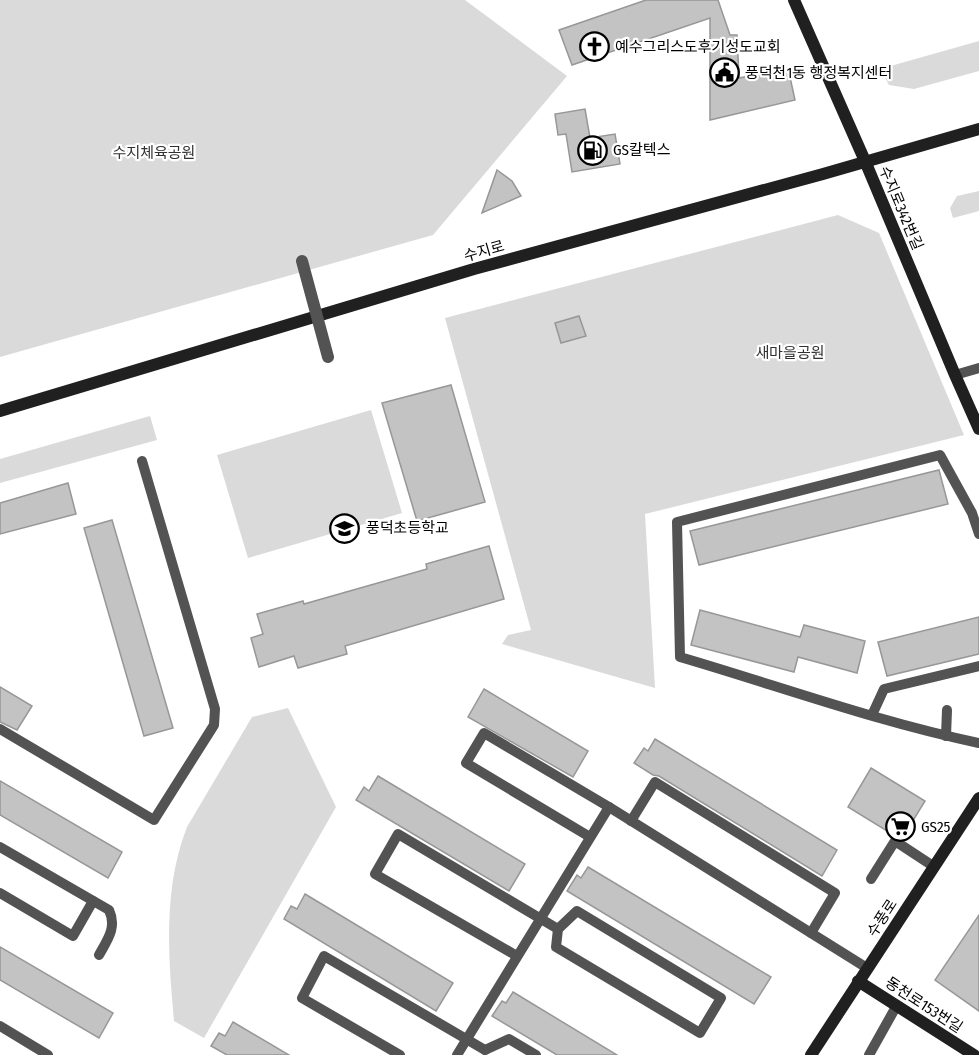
<svg xmlns="http://www.w3.org/2000/svg" width="979" height="1055" viewBox="0 0 979 1055" font-family="'Fira Sans Condensed','Noto Sans KR',sans-serif">
	<style>
		.green { fill: #dadada }
		.building { fill: #c3c3c3; stroke: #979797; stroke-width: 1.5 }
		.lines { fill: none; stroke-linecap: round; stroke-linejoin: round }
		.lane { stroke: #535353; stroke-width: 10 }
		.secondary { stroke: #202020; stroke-width: 12 }
		.street-bridge { stroke: #535353; stroke-width: 12 }
		.labels { text-anchor: middle; dominant-baseline: central; stroke-width: 4.5; stroke-linejoin: round; paint-order: stroke }
		.poi-label { font-size: 15px; fill: #000; stroke: #fff; text-anchor: start }
		.park-label { font-size: 15px; fill: #313131; stroke: #fff }
		.street-label { font-size: 15px; fill: #000; stroke: #fff }
	</style>
	<rect width="100%" height="100%" fill="#fff"/>
	<g class="green">
		<path d="M0 0H465L567 76 433 235 0 357Z"/>
		<path d="M979 41V71L914 89 889 85 880 69Z"/>
		<path d="M979 191V211L953 218 950 208 957 196Z"/>
		<path d="M838 215 879 233 964 435 645 514 655 688 502 644 508 635 531 630 445 318Z"/>
		<path d="M371 410 402 513 248 558 217 455Z"/>
		<path d="M150 416 157 440 0 483V459Z"/>
		<path d="M288 708 336 807 204 1038 174 1021C168 956 163 888 187 827L252 717Z"/>
	</g>
	<g class="building">
		<path d="M646 0H718L730 35H737L739 78 788 68 795 100 710 120V18L572 65 559 30Z"/>
		<path d="M585 109 590 138 615 134 620 164 572 172 566 134 558 135 555 114Z"/>
		<path d="M497 170 512 181 521 196 482 213Z"/>
		<path d="M579 316 586 336 561 343 555 323Z"/>
		<path d="M451 385 485 502 417 521 382 403Z"/>
		<path d="M939 470 948 504 699 565 690 531Z"/>
		<path d="M68 483 76 514 0 534V503Z"/>
		<path d="M112 520 173 728 144 736 84 528Z"/>
		<path d="M489 546 504 599 345 646 347 654 298 668 294 656 259 667 251 638 263 634 257 614 303 601 304 604 427 569 426 564Z"/>
		<path d="M700 610 800 637 804 625 865 641 857 673 798 657 794 672 691 645Z"/>
		<path d="M979 617V654L887 676 878 642Z"/>
		<path d="M0 687 32 706 17 730 0 722Z"/>
		<path d="M484 689 588 751 573 777 468 717Z"/>
		<path d="M655 739 837 850 822 876 659 776 653 775 634 763 644 748 648 751Z"/>
		<path d="M871 768 925 801 903 837 896 834H892L848 807Z"/>
		<path d="M378 776 525 864 509 891 356 800 364 787 369 791Z"/>
		<path d="M0 781 122 852 108 878 0 815Z"/>
		<path d="M588 867 771 977 754 1004 567 891 577 875 581 878Z"/>
		<path d="M305 894 453 983 436 1011 284 919 291 906 297 909Z"/>
		<path d="M979 915V1011L935 980Z"/>
		<path d="M0 947 113 1013 99 1038 0 980Z"/>
		<path d="M513 992 617 1055H557L492 1016 502 1001 506 1003Z"/>
		<path d="M233 1022 289 1055H227L211 1046 219 1033 225 1036Z"/>
	</g>
	<g class="lines">
		<g class="lane">
			<path d="M955 375 979 368"/>
			<path d="M979 534 972 513 940 455 677 522 680 657C779 686 878 722 979 743"/>
			<path d="M872 715 884 689 979 666"/>
			<path d="M0 729 154 820 214 725 215 709 142 461"/>
			<path d="M946 736 947 710"/>
			<path d="M631 821 655 782 835 893 811 933"/>
			<path d="M590 837 466 763 484 733 609 807 867 968"/>
			<path d="M0 847 109 910C117 927 108 939 99 955"/>
			<path d="M871 879 895 841 933 866"/>
			<path d="M0 893 73 936 93 901"/>
			<path d="M577 911 721 998 700 1033 556 947 558 929Z"/>
			<path d="M517 956 375 874 398 834 558 929"/>
			<path d="M0 1026 48 1055"/>
			<path d="M485 1050 509 1039 536 1055"/>
			<path d="M400 1055 302 998 324 956 485 1050"/>
			<path d="M457 1055 609 807"/>
			<path d="M869 1055 897 1005"/>
		</g>
		<g class="secondary">
			<path d="M794 0 865 161 955 375 979 429"/>
			<path d="M0 411 474 269 823 174 979 129"/>
			<path d="M858 981 974 1055"/>
			<path d="M811 1055 979 798"/>
		</g>
		<path class="street-bridge" d="M302 261 328 357"/>
	</g>
	<defs>
		<symbol id="church-ring" viewBox="-11 -11 22 22"><circle r="9.5" fill="#fff" stroke="#000" stroke-width="1.5"/><path d="M-1.2-6h2.4v3.5h3.3v2.4h-3.3V6h-2.4V-.1h-3.3v-2.4h3.3Z" fill="#000"/></symbol>
		<symbol id="civic-ring" viewBox="-11 -11 22 22"><circle r="9.5" fill="#fff" stroke="#000" stroke-width="1.5"/><path d="M-.6-6.5H3V-4.5H.6V-3L4-1V1h2V6H-6V1h2V-1L-.6-3ZM-1.2 2.5V6h2.4V2.5Z" fill="#000"/></symbol>
		<symbol id="fuel-ring" viewBox="-11 -11 22 22"><circle r="9.5" fill="#fff" stroke="#000" stroke-width="1.5"/><path d="M-5.5-6h7V0h2V4h1.3V-2.5L3-4.5l.8-.8L6-3V5H2.5V1h-1V6h-7ZM-4.2-4.7v3.2H.2V-4.7Z" fill="#000"/></symbol>
		<symbol id="school-ring" viewBox="-11 -11 22 22"><circle r="9.5" fill="#fff" stroke="#000" stroke-width="1.5"/><path d="M0-5L7-2L0 1L-7-2ZM-4 1L0 2.5L4 1V4Q0 6-4 4Z" fill="#000"/></symbol>
		<symbol id="supermarket-ring" viewBox="-11 -11 22 22"><circle r="9.5" fill="#fff" stroke="#000" stroke-width="1.5"/><path d="M-6-5.5h2.5l.6 2H6L4.5 2H-2.5L-4.4-4H-6ZM-1.5 3.2a1.3 1.3 0 1 0 .1 0ZM3 3.2a1.3 1.3 0 1 0 .1 0Z" fill="#000"/></symbol>
	</defs>
	<g fill-rule="evenodd">
		<use href="#church-ring" x="578" y="30" width="33" height="33"/>
		<use href="#civic-ring" x="708" y="56" width="33" height="33"/>
		<use href="#fuel-ring" x="576" y="134" width="33" height="33"/>
		<use href="#school-ring" x="328" y="512" width="33" height="33"/>
		<use href="#supermarket-ring" x="884" y="810" width="33" height="33"/>
	</g>
	<g class="labels">
		<g class="poi-label">
			<text x="615" y="47">예수그리스도후기성도교회</text>
			<text x="745" y="73">풍덕천1동 행정복지센터</text>
			<text x="613" y="150">GS칼텍스</text>
			<text x="366" y="528">풍덕초등학교</text>
			<text x="921" y="827">GS25</text>
		</g>
		<g class="park-label">
			<text x="154" y="153">수지체육공원</text>
			<text x="790" y="353">새마을공원</text>
		</g>
		<g class="street-label">
			<text transform="translate(901 208) rotate(67)">수지로342번길</text>
			<text transform="translate(484 251) rotate(-16)">수지로</text>
			<text transform="translate(882 918) rotate(-57)">수풍로</text>
			<text transform="translate(924 1005) rotate(33)">동천로153번길</text>
		</g>
	</g>
</svg>
